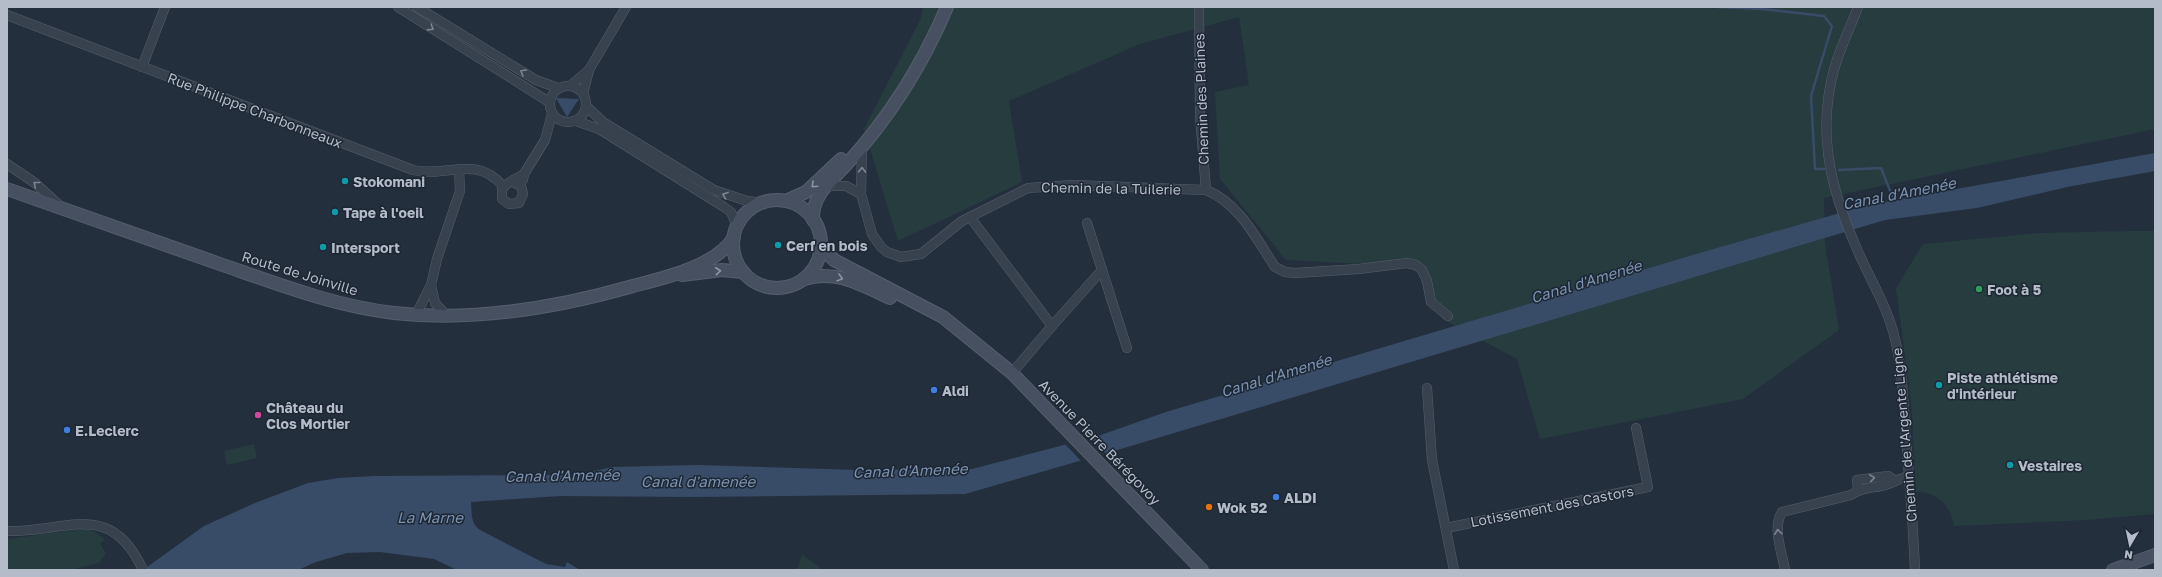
<svg xmlns="http://www.w3.org/2000/svg" width="2162" height="577" viewBox="0 0 2162 577" font-family="'Golos Text',sans-serif">
	<style>
		.green { fill: #263c3f }
		.water { fill: #394c67 }
		.pier { fill: #242f3e }
		.lines { fill: none; stroke-linecap: round; stroke-linejoin: round }
		.stream { stroke: #394c67; stroke-width: 2.5 }
		.minor-casing { stroke: #565f6c; stroke-width: 10 }
		.secondary-casing { stroke: #565f6c; stroke-width: 14 }
		.minor { stroke: #38414e; stroke-width: 9 }
		.secondary { stroke: #465061; stroke-width: 12 }
		.oneway { stroke: #7c8592 }
		.oneway2 { stroke: #8e96a5 }
		.culture-dot { fill: #0f9aa8; stroke: #1d2633; stroke-width: 1.5 }
		.leisure-dot { fill: #2e9e5b; stroke: #1d2633; stroke-width: 1.5 }
		.shop-dot { fill: #3f7fe0; stroke: #1d2633; stroke-width: 1.5 }
		.hotel-dot { fill: #d1479c; stroke: #1d2633; stroke-width: 1.5 }
		.food-dot { fill: #e8710a; stroke: #1d2633; stroke-width: 1.5 }
		.labels { text-anchor: middle; dominant-baseline: central; stroke-width: 3; stroke-linejoin: round; paint-order: stroke }
		.street-label { font-size: 14px; fill: #b4bcc9; stroke: #1d2633 }
		.poi-label { font-size: 14px; font-weight: bold; fill: #b4bcc9; stroke: #1d2633; text-anchor: start }
		.water-label { font-size: 15px; font-style: italic; fill: #7c92b1; stroke: #1d2633 }
	</style>
	<rect width="100%" height="100%" fill="#242f3e"/>
	<g class="green">
		<path d="M923 7H2155V129L1824 198 1825 243 1839 330 1743 399 1540 439 1517 359 1442 319 1418 267 1286 260 1220 179 1215 92 1249 85 1239 17 1140 44 1009 101 1022 182 898 241 864 129 921 18Z"/>
		<path d="M2130 231H2155V514L2087 520 1954 526C1951 506 1937 491 1916 492L1911 401 1896 288 1923 244 2038 233Z"/>
		<path d="M254 444 257 458 227 465 224 451Z"/>
		<path d="M88 528 105 539 100 544 106 553 99 563 70 570H7V539Z"/>
		<path d="M802 554 823 570H797Z"/>
	</g>
	<g class="water">
		<path d="M556 98 579 99 567 117Z"/>
		<path d="M2155 153V171L2067 187 1977 208 1885 220 1114 451 965 494 693 497 560 496 471 502C472 513 470 523 480 530L546 564 565 567 567 562 580 570H457L434 559 380 552 347 553 316 562 298 570H143L204 526 255 503 308 483 338 478 374 476 557 475 582 474 612 467 698 465 857 470 972 469 1098 436 1166 412 1703 252 1868 205Z"/>
	</g>
	<path class="pier" d="M1089 436 1107 455 1082 462 1064 443Z"/>
	<g class="lines">
		<g class="stream">
			<path d="M1717 7 1762 9 1824 16 1832 26 1811 96 1815 169H1824"/>
			<path d="M1839 170 1881 168 1895 203"/>
		</g>
		<defs>
			<g id="minor">
				<path d="M398 7 549 102"/>
				<path d="M417 7 536 80 558 88"/>
				<path d="M1199 7 1200 115 1206 190"/>
				<path d="M1858 7C1851 26 1841 46 1835 66 1817 128 1829 184 1854 242 1867 275 1887 304 1895 339 1902 367 1903 397 1905 425 1909 474 1913 522 1915 570"/>
				<path d="M7 15 413 170C448 178 475 154 503 186"/>
				<path d="M142 67 165 7"/>
				<circle cx="568" cy="104" r="18"/>
				<path d="M570 86 589 70 626 7"/>
				<path d="M583 94 589 70"/>
				<path d="M586 106 603 122 714 190 747 201 763 203"/>
				<path d="M576 121 599 129 724 207 731 212 737 226"/>
				<path d="M862 147 861 194 872 234 881 247 887 252 901 257 921 254 962 221 1028 188 1073 185 1206 190C1239 203 1256 238 1275 267L1285 272 1295 273 1359 269 1407 263 1416 265 1422 270 1427 281 1431 302 1448 316"/>
				<path d="M7 164 35 183 60 206"/>
				<path d="M523 180 524 174 545 140 552 114"/>
				<path d="M513 182 521 186 523 194 519 203 509 204 502 199V189C506 182 517 179 524 174"/>
				<path d="M826 186H846L861 194"/>
				<path d="M970 217 1052 326 1102 270"/>
				<path d="M1087 223 1127 348"/>
				<path d="M431 285 435 303 446 315"/>
				<path d="M416 315 431 285 437 259 460 191 459 170"/>
				<path d="M1012 373 1052 326"/>
				<path d="M1427 388 1432 460 1454 570"/>
				<path d="M1858 489 1857 480 1888 476 1894 480"/>
				<path d="M1446 528 1648 487 1636 428"/>
				<path d="M7 531C66 533 110 498 143 570"/>
				<path d="M1785 570C1782 552 1772 528 1782 512L1851 495C1863 486 1875 489 1888 484 1896 481 1901 478 1909 476"/>
			</g>
			<g id="secondary">
				<path d="M7 189C77 213 147 238 217 263 275 283 333 306 394 313 474 322 556 308 633 286 664 278 717 266 734 237"/>
				<circle cx="777" cy="244" r="44"/>
				<path d="M786 201 806 192 841 159"/>
				<path d="M813 220C812 195 830 182 846 165 890 117 922 66 947 7"/>
				<path d="M821 243 827 253 834 260 943 317 1012 373 1202 570"/>
				<path d="M682 275 722 270 743 272"/>
				<path d="M804 279C835 269 862 285 890 298"/>
				<path d="M2113 570 2155 555"/>
			</g>
		</defs>
		<use href="#minor" class="minor-casing"/>
		<use href="#secondary" class="secondary-casing"/>
		<use href="#minor" class="minor"/>
		<use href="#secondary" class="secondary"/>
	</g>
	<defs><path id="oneway-chevron" d="M-2-3.5L2.5 0L-2 3.5" fill="none" stroke-width="1.6" stroke-linecap="round" stroke-linejoin="round"/></defs>
	<g class="oneway">
		<use href="#oneway-chevron" transform="translate(431 28) rotate(32)"/>
		<use href="#oneway-chevron" transform="translate(523 72) rotate(-149)"/>
		<use href="#oneway-chevron" transform="translate(862 170) rotate(-89)"/>
		<use href="#oneway-chevron" transform="translate(36 184) rotate(-141)"/>
		<use href="#oneway-chevron" transform="translate(725 195) rotate(-160)"/>
		<use href="#oneway-chevron" transform="translate(1872 478) rotate(-8)"/>
		<use href="#oneway-chevron" transform="translate(1778 532) rotate(-97)"/>
	</g>
	<g class="oneway2">
		<use href="#oneway-chevron" transform="translate(814 185) rotate(137)"/>
		<use href="#oneway-chevron" transform="translate(718 271) rotate(-6)"/>
		<use href="#oneway-chevron" transform="translate(840 278) rotate(15)"/>
	</g>
	<g class="culture-dot">
		<circle cx="345" cy="181" r="4"/>
		<circle cx="335" cy="212" r="4"/>
		<circle cx="778" cy="245" r="4"/>
		<circle cx="323" cy="247" r="4"/>
		<circle cx="1939" cy="385" r="4"/>
		<circle cx="2010" cy="465" r="4"/>
	</g>
	<circle class="leisure-dot" cx="1979" cy="289" r="4"/>
	<g class="shop-dot">
		<circle cx="934" cy="390" r="4"/>
		<circle cx="67" cy="430" r="4"/>
		<circle cx="1276" cy="497" r="4"/>
	</g>
	<circle class="hotel-dot" cx="258" cy="415" r="4"/>
	<circle class="food-dot" cx="1209" cy="507" r="4"/>
	<g class="labels">
		<g class="street-label">
			<text transform="translate(1201 99) rotate(-92)">Chemin des Plaines</text>
			<text transform="translate(255 110) rotate(21)">Rue Philippe Charbonneaux</text>
			<text transform="translate(1111 188) rotate(1)">Chemin de la Tuilerie</text>
			<text transform="translate(300 273) rotate(17)">Route de Joinville</text>
			<text transform="translate(1904 435) rotate(-95)">Chemin de l'Argente Ligne</text>
			<text transform="translate(1100 442) rotate(46)">Avenue Pierre Bérégovoy</text>
			<text transform="translate(1552 506) rotate(-11)">Lotissement des Castors</text>
		</g>
		<g class="poi-label">
			<text x="353" y="181">Stokomani</text>
			<text x="343" y="212">Tape à l'oeil</text>
			<text x="786" y="245">Cerf en bois</text>
			<text x="331" y="247">Intersport</text>
			<text x="1987" y="289">Foot à 5</text>
			<text x="1947" y="377">Piste athlétisme<tspan x="1947" dy="16">d'intérieur</tspan></text>
			<text x="942" y="390">Aldi</text>
			<text x="266" y="407">Château du<tspan x="266" dy="16">Clos Mortier</tspan></text>
			<text x="75" y="430">E.Leclerc</text>
			<text x="2018" y="465">Vestaires</text>
			<text x="1284" y="497">ALDI</text>
			<text x="1217" y="507">Wok 52</text>
		</g>
		<g class="water-label">
			<text transform="translate(1899 193) rotate(-11)">Canal d'Amenée</text>
			<text transform="translate(1586 281) rotate(-17)">Canal d'Amenée</text>
			<text transform="translate(1276 375) rotate(-17)">Canal d'Amenée</text>
			<text transform="translate(910 470) rotate(-2)">Canal d'Amenée</text>
			<text transform="translate(562 475) rotate(-1)">Canal d'Amenée</text>
			<text x="698" y="481">Canal d'amenée</text>
			<text x="430" y="517">La Marne</text>
		</g>
	</g>
	<rect width="2162" height="577" fill="none" stroke="#b4bcc9" stroke-width="16"/>
	<g transform="translate(2130 545) rotate(189)" stroke="#1d2633" stroke-width="3" paint-order="stroke">
	<path d="M0-3L7 15L0 10L-7 15Z" fill="#b4bcc9"/>
	<text y="-6" font-size="11" font-weight="bold" text-anchor="middle" fill="#b4bcc9">N</text>
	</g>
</svg>
